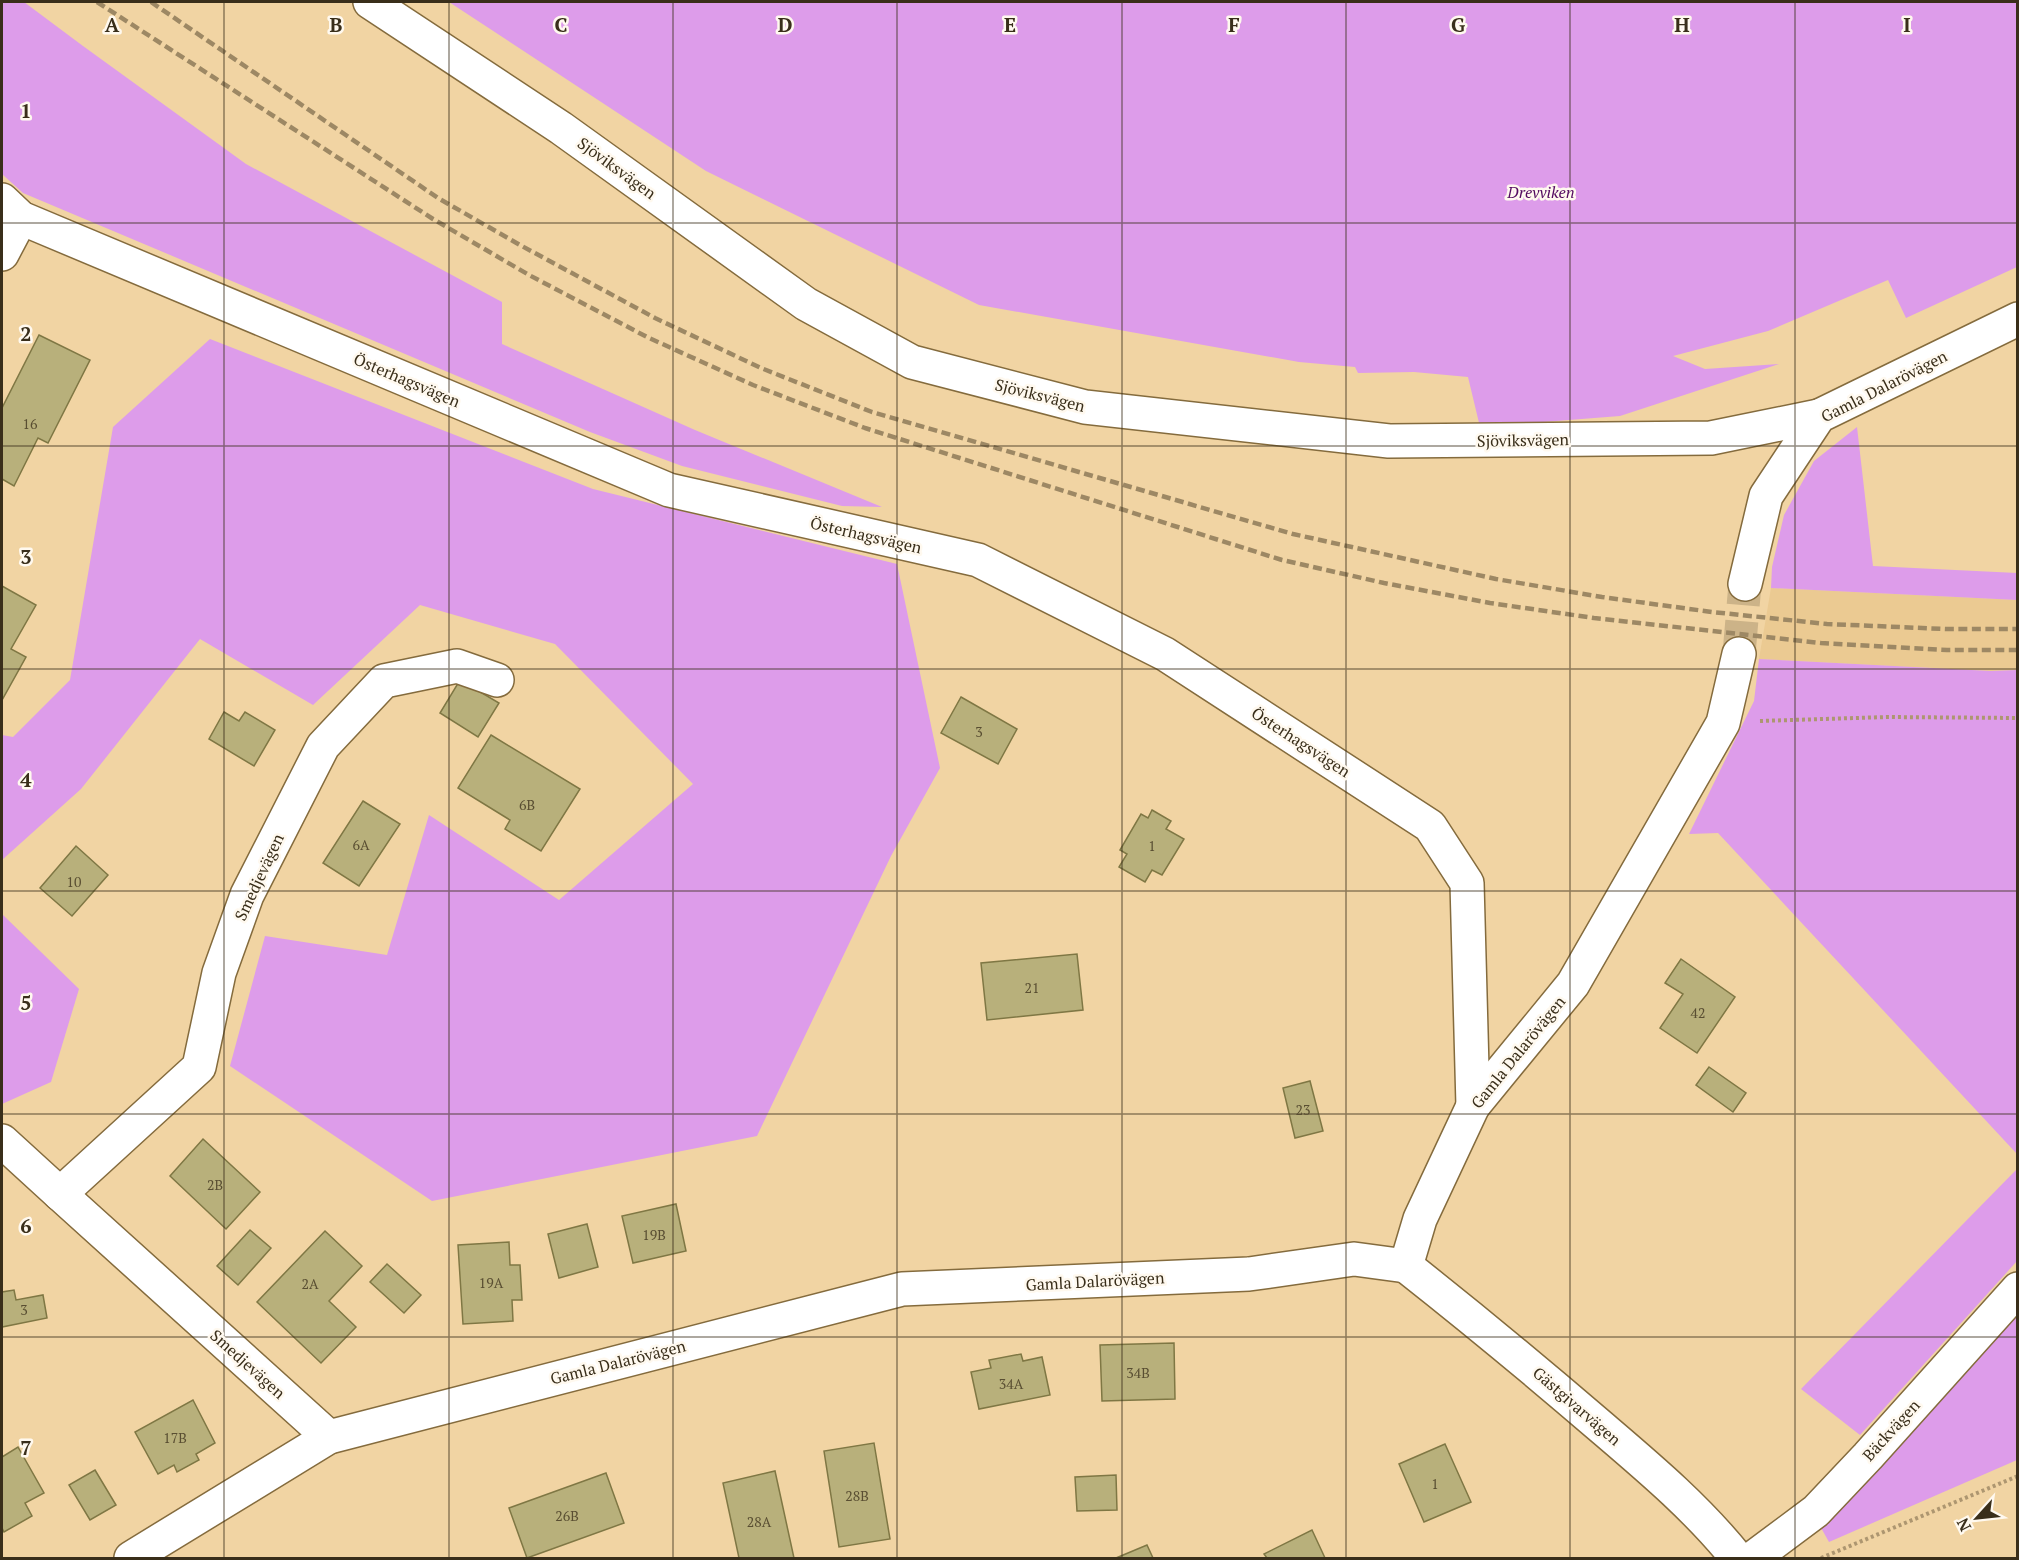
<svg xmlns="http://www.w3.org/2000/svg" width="2019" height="1560" viewBox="0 0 2019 1560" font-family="'PT Serif',serif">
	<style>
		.built { fill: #ebca92 }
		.green { fill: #dd9cea }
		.building { fill: #b8b07b; stroke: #7f7744; stroke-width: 1.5 }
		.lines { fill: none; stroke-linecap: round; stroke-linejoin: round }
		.minor-tunnel { stroke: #ccb388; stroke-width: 33; stroke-dasharray: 33 16; stroke-linecap: butt }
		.minor-casing { stroke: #846b3d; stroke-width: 36 }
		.path { stroke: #ad9670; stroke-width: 4; stroke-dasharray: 3 3; stroke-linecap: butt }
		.minor { stroke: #fff; stroke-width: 33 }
		.rail { stroke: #9d8864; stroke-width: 4.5; stroke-dasharray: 9 4.5; stroke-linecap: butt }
		.grid { fill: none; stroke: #392e1a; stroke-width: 1.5; stroke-opacity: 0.55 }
		.labels { text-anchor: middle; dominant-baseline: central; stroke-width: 5; stroke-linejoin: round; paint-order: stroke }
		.number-label { font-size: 14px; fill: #594e32 }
		.street-label { font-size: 16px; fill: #392e1a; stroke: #fff9ef }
		.park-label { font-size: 16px; font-style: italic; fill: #530960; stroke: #fff9ef }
		.grid-label { font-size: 20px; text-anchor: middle; font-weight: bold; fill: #392e1a; stroke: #fff9ef; stroke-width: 5; stroke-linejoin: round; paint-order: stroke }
	</style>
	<rect width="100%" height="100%" fill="#f1d4a3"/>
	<path class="built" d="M1771 588 2017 600V670L1991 671 1759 659Z"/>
	<g class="green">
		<path d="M2 2H24L83 46 246 164 502 302V344L695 430 882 507 842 506 682 466 590 432 23 193 2 174Z"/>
		<path d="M449 2H2017V267L1906 318 1888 280 1768 331 1673 356 1705 369 1779 364 1620 416 1480 427 1468 377 1414 372 1358 373 1355 367 1299 362 979 305 706 171Z"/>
		<path d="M210 339 593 489 897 564 940 768 891 856 757 1136 432 1201 230 1066 265 936 387 955 429 815 559 900 693 784 555 644 420 605 313 705 200 639 81 789 2 860V735L13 737 70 680 113 427Z"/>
		<path d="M1857 427 1873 566 2017 573V600L1771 588 1772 567 1784 515 1814 461Z"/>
		<path d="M1759 659 1991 671 2017 670V1154L1718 833 1689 834 1754 701Z"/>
		<path d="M2 914 79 989 51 1082 2 1104Z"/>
		<path d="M2017 1169V1261L1860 1435 1801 1389Z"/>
		<path d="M2017 1314V1460L1829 1542 1820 1526Z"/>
	</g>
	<g class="building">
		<path d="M39 335 90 360 48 443 38 438 14 486 2 479V408Z"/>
		<path d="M2 586 36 605 11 649 26 657 2 700Z"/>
		<path d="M460 680 499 703 478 737 440 713Z"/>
		<path d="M961 697 1017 729 998 764 941 733Z"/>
		<path d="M224 712 239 721 245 712 275 730 254 766 209 739Z"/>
		<path d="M491 735 580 789 541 851 505 829 510 820 458 788Z"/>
		<path d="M363 801 400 824 359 886 323 863Z"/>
		<path d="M1152 810 1171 821 1166 829 1184 839 1162 875 1152 870 1145 882 1119 867 1127 854 1120 850 1141 814 1148 818Z"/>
		<path d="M76 846 108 875 72 916 40 888Z"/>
		<path d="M1077 954 1083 1010 987 1020 981 963Z"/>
		<path d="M1681 959 1735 997 1697 1053 1660 1028 1683 994 1665 983Z"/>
		<path d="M1709 1067 1746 1093 1733 1112 1696 1085Z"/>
		<path d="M1310 1081 1323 1131 1295 1138 1283 1088Z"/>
		<path d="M203 1139 260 1192 226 1229 170 1176Z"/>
		<path d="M676 1204 686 1251 633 1263 622 1216Z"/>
		<path d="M587 1224 598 1267 559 1278 548 1234Z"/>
		<path d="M250 1230 271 1248 238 1285 217 1266Z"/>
		<path d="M325 1231 362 1266 329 1301 356 1327 321 1363 257 1302Z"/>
		<path d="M509 1242 510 1265H520L522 1300H512L513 1321 463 1324 458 1245Z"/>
		<path d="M387 1264 421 1295 404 1313 370 1282Z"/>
		<path d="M14 1290 16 1300 43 1295 47 1318 2 1327V1292Z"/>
		<path d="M1174 1343 1175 1399 1102 1401 1100 1345Z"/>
		<path d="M1021 1354 1023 1361 1042 1357 1050 1395 979 1409 971 1372 991 1368 989 1360Z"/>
		<path d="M193 1400 215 1443 196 1454 199 1460 177 1472 174 1465 158 1474 135 1432Z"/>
		<path d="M874 1443 890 1539 839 1547 824 1451Z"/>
		<path d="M1445 1444 1471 1502 1424 1522 1399 1464Z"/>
		<path d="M18 1447 44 1493 25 1503 32 1516 4 1532 2 1528V1457Z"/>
		<path d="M95 1470 116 1505 90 1520 69 1485Z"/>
		<path d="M775 1471 794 1558H739L723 1483Z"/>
		<path d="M606 1473 624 1523 527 1558 509 1508Z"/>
		<path d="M1116 1475 1117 1510 1077 1511 1075 1477Z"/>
		<path d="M1312 1530 1325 1558H1267L1264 1554Z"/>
		<path d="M1147 1545 1153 1558H1116Z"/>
	</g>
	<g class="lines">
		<path class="minor-tunnel" d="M1739 654 1745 584"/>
		<defs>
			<g id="minor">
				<path d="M370 2 561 128 806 304 912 362 1085 407 1389 441 1711 438 1819 416"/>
				<path d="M2 200 21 218 669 490 978 560 1165 654 1430 826 1467 883 1473 1106"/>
				<path d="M2 254 21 218"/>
				<path d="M1745 584 1766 496 1819 416 2018 319"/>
				<path d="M2 1141 60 1194 199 1067 219 973 247 895 323 746 384 681 457 666 497 680"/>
				<path d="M60 1194 329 1437"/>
				<path d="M1406 1266 1420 1219 1473 1106 1573 984 1723 723 1739 654"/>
				<path d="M1406 1266C1472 1318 1536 1371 1600 1426 1648 1467 1697 1508 1737 1558"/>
				<path d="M131 1558 329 1437 902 1289 1249 1274 1354 1259 1406 1266"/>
				<path d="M1753 1558 1816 1511 1868 1456 2018 1289"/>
			</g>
		</defs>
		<use href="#minor" class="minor-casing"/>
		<g class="path">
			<path d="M1760 721 1887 717 2018 718"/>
			<path d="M1821 1558 2018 1476"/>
		</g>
		<use href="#minor" class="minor"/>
		<g class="rail">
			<path d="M97 2 433 219 529 275 647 337 753 385 865 428 1282 560 1384 583 1490 603 1594 618 1821 643 1947 650H2018"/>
			<path d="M151 2 438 198 520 245 655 318 761 368 872 412 1293 534 1496 579 1602 597 1712 612 1827 624 1946 629H2018"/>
		</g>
	</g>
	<path class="grid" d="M224 2V1558M449 2V1558M673 2V1558M897 2V1558M1122 2V1558M1346 2V1558M1570 2V1558M1795 2V1558M2 223H2018M2 446H2018M2 669H2018M2 891H2018M2 1114H2018M2 1337H2018"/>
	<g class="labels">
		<g class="number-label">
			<text x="30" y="423">16</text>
			<text x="979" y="731">3</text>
			<text x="527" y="804">6B</text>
			<text x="361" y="844">6A</text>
			<text x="1152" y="845">1</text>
			<text x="74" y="881">10</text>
			<text x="1032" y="987">21</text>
			<text x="1698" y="1012">42</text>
			<text x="1303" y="1109">23</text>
			<text x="215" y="1184">2B</text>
			<text x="654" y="1234">19B</text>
			<text x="491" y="1282">19A</text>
			<text x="310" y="1283">2A</text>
			<text x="24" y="1309">3</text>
			<text x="1138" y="1372">34B</text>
			<text x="1011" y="1383">34A</text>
			<text x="175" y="1437">17B</text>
			<text x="1435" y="1483">1</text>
			<text x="857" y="1495">28B</text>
			<text x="567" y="1515">26B</text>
			<text x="759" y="1521">28A</text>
		</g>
		<g class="street-label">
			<text transform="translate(617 168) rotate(36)">Sjöviksvägen</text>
			<text transform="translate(407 380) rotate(23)">Österhagsvägen</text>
			<text transform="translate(1884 386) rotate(-27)">Gamla Dalarövägen</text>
			<text transform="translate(1040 395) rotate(14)">Sjöviksvägen</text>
			<text transform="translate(1523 440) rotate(-1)">Sjöviksvägen</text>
			<text transform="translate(866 535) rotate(13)">Österhagsvägen</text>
			<text transform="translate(1301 742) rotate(33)">Österhagsvägen</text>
			<text transform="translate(259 877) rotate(-65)">Smedjevägen</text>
			<text transform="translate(1518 1052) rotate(-51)">Gamla Dalarövägen</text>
			<text transform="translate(1095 1281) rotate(-3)">Gamla Dalarövägen</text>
			<text transform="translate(618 1362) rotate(-14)">Gamla Dalarövägen</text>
			<text transform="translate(248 1364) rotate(42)">Smedjevägen</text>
			<text transform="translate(1577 1406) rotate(41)">Gästgivarvägen</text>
			<text transform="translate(1891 1430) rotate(-48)">Bäckvägen</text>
		</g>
		<g class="park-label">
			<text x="1541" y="192">Drevviken</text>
		</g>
	</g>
	<g class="grid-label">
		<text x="112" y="32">A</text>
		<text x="336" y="32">B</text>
		<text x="561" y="32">C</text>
		<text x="785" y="32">D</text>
		<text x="1010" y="32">E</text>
		<text x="1234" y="32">F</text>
		<text x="1458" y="32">G</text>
		<text x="1682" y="32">H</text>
		<text x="1907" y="32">I</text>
		<text x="26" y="118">1</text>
		<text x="26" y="341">2</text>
		<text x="26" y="564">3</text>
		<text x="26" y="787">4</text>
		<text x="26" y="1010">5</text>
		<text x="26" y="1233">6</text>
		<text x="26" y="1455">7</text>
	</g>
	<rect width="2019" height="1560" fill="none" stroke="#392e1a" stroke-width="6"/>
	<g transform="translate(1977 1518) rotate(243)" stroke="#fff9ef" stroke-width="4.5" paint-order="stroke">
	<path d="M0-4.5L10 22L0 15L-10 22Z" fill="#392e1a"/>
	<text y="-9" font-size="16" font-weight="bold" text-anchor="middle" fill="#392e1a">N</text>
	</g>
</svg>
